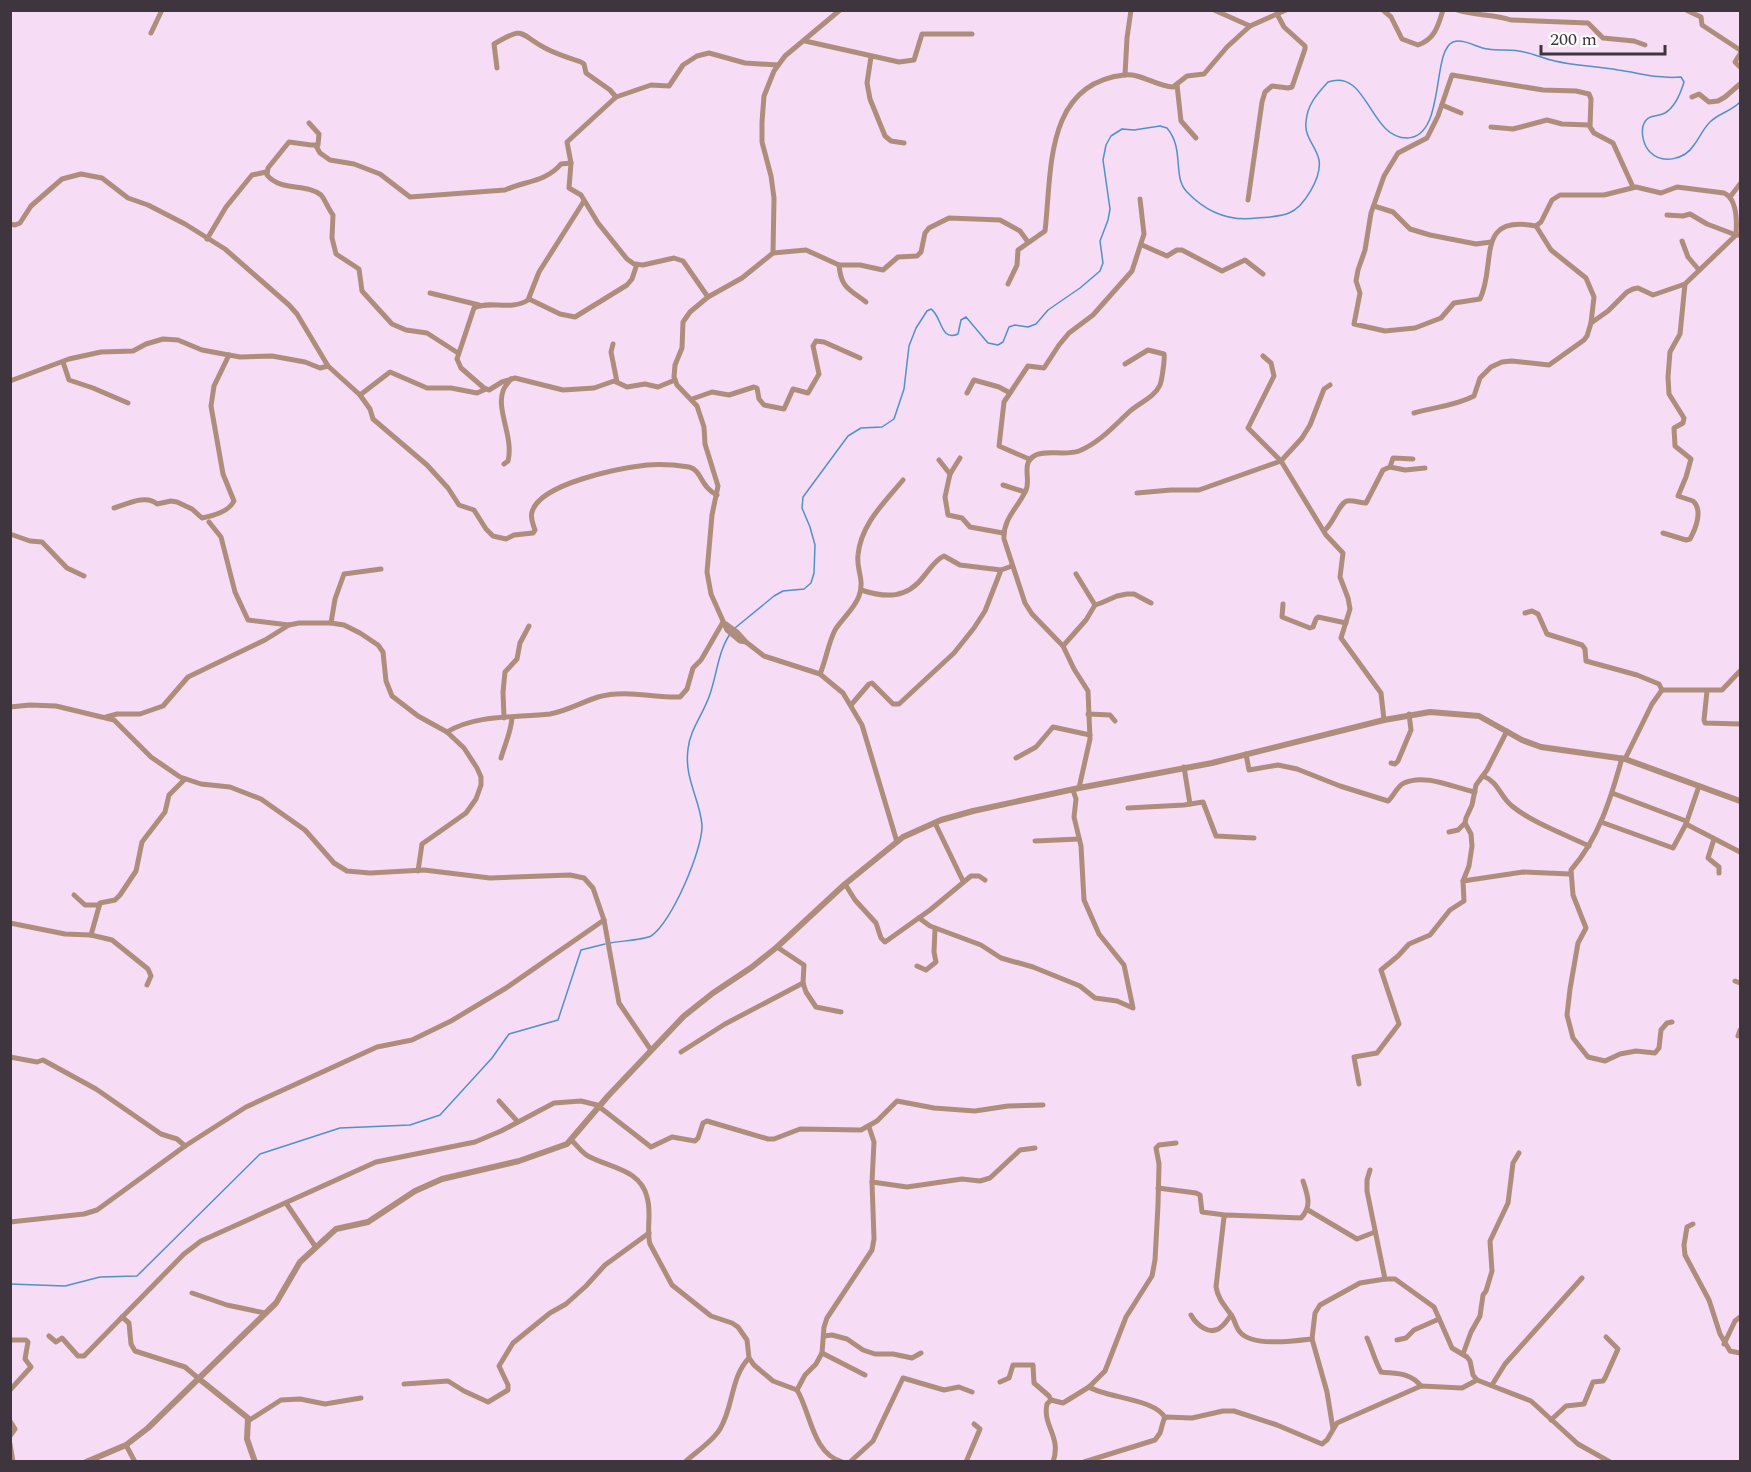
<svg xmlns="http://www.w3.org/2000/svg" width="1751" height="1472" viewBox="0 0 1751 1472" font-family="Spectral,serif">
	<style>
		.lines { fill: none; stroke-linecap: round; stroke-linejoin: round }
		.stream { stroke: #5091c7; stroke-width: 1.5 }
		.minor { stroke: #af8d7c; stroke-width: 5 }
		.tertiary { stroke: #af8d7c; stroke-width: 6 }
	</style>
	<rect width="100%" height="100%" fill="#f7dcf5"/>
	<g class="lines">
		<g class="stream">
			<path d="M735 628 774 596 783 591 804 589 811 583 814 573 815 545 810 527 802 508 803 497 848 436 861 428 882 427 894 419 904 389 909 346 916 328 927 311 931 309C942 316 940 342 958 334L961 320 966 317 988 343 998 345 1003 342 1009 327 1015 325 1028 327 1036 324 1048 310 1080 288 1100 271 1103 263 1100 241 1108 220 1110 209 1103 160 1106 145 1111 136 1122 129 1134 130 1160 126 1167 128C1185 149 1172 177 1187 192 1206 212 1228 222 1257 218 1267 217 1280 217 1289 213 1304 207 1322 177 1319 160 1316 146 1304 137 1306 122 1307 105 1317 94 1328 82 1368 68 1369 138 1407 138 1446 137 1431 51 1453 42 1464 38 1477 48 1488 49 1500 51 1512 49 1524 52 1535 54 1544 59 1555 61 1575 66 1597 66 1618 70 1640 73 1658 79 1681 77L1684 82C1681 92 1675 107 1665 113 1656 118 1647 113 1643 126 1641 135 1644 146 1650 152 1663 165 1685 159 1694 145 1700 137 1703 129 1710 122 1719 113 1732 111 1740 102"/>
			<path d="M610 943C620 941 643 940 651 936 671 924 703 849 702 825 700 799 684 779 688 749 690 729 704 713 710 694 717 674 718 652 730 634"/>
			<path d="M10 1284 65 1286 100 1277 137 1276 260 1154 340 1128 410 1125 440 1115 492 1058 509 1034 558 1020 581 950 605 944"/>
		</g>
		<g class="minor">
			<path d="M840 10 785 56 774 71 764 96 762 122V142L771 176 774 198 773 253 742 278 708 297 690 312 683 322 682 348 675 365 674 377 677 385 697 406 704 427 705 444 718 486 712 515 707 572 711 594 727 630 740 641 746 642 764 656 820 674 843 693 862 725 897 842"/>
			<path d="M1214 10 1250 26"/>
			<path d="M1383 10 1391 17 1402 39 1418 45C1435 39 1438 26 1443 10"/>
			<path d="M1457 10C1475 16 1494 14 1511 20L1588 23 1603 38 1634 41 1645 45"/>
			<path d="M1686 10 1701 17 1702 25 1740 50"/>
			<path d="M151 33 162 10"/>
			<path d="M805 41 899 62 914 60 922 34H972"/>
			<path d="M1740 54 1735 62 1740 67"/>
			<path d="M871 57 867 83 870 99 885 136 891 141 904 143"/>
			<path d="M497 68 494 44C526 25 518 34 545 48 556 54 569 58 581 62L584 64 586 73 610 90 616 97"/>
			<path d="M1125 75 1127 38 1131 10"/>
			<path d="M1177 85 1181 121 1196 138"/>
			<path d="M1692 97 1699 94 1709 102 1718 101 1725 97 1740 84"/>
			<path d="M1442 105 1461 113"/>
			<path d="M309 123 319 134 318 145H311L289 142 268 168 267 175C281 192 307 183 321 195 324 198 329 210 333 215L332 238 336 254 359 269 362 291 392 324 406 330 427 333 458 353"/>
			<path d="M1491 127 1513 129 1547 120 1562 124 1589 125"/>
			<path d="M316 146 320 153 330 160 354 164 380 174 410 197 505 190C525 181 546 182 561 164L571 163"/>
			<path d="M1633 187 1613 143 1594 133 1590 127 1591 99 1589 94 1576 91 1543 90 1452 75 1438 116 1427 138 1398 153 1384 176 1371 213 1365 250 1358 270 1356 281 1360 293 1354 324 1385 331 1415 328 1441 318 1454 303 1480 299C1497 264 1474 214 1536 226L1541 222 1552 200 1560 195H1604L1636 187 1661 193 1677 187 1724 193C1737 199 1737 222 1736 235H1740"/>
			<path d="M1730 197 1740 184"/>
			<path d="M1248 200 1262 102 1265 92 1272 86 1288 88 1292 87 1305 49V46L1284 27 1277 14"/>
			<path d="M584 201 539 272 528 300C511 311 488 300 474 308L457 359 461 368 484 388 489 390 502 382 515 378 563 390 594 388 614 381 627 387 645 384 658 387 675 380"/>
			<path d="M1374 206 1393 212 1410 229 1430 235 1476 244 1491 242"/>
			<path d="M10 224 15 225 20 223 31 206 62 179 81 174 102 178 128 198 148 205 185 224 225 249 289 305 297 314 328 366 360 395 370 409 373 419 427 465 448 488 459 505 474 510 486 529 493 536 506 539 514 535 533 533 535 530C533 524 530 519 532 512 540 483 621 468 647 465 660 464 676 465 689 467 702 470 700 487 717 495"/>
			<path d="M207 239 226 207 252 175 266 172"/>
			<path d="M1682 241 1688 257 1699 270"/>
			<path d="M1142 245 1167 256 1177 250H1182L1222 271 1245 260 1263 274"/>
			<path d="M773 253 806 250 839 265H860L883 270 898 257 917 256 921 252 925 233 929 228 949 218 1000 220 1020 231 1028 242"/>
			<path d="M839 265C841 288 849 289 866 302"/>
			<path d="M1008 284 1017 265 1018 250 1045 231C1052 172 1044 84 1124 75 1141 73 1156 86 1173 87L1187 76 1204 74 1227 47 1250 26 1286 10"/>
			<path d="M430 293 479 305"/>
			<path d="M708 297 683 261 674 258 643 265 634 264 627 259 598 223 581 195 569 188 571 163 567 142 616 97 651 85 669 86 683 65 697 56 709 53 745 63 778 65"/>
			<path d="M529 299 560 314 575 317 627 285 632 279 637 264"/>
			<path d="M1591 323 1608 311 1627 292 1633 289 1638 288 1653 295 1685 284 1736 235 1707 224 1690 214 1683 216 1667 215"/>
			<path d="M613 344 611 352 617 382"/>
			<path d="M1263 356 1271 363 1274 376 1248 428 1281 461 1326 535 1343 553 1340 577 1348 598 1350 609 1341 638 1381 693 1384 720"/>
			<path d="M63 362 69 380 93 388 128 403"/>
			<path d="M10 381 69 359 101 352 133 351 146 344 163 339 178 340 202 350 229 355 240 357 272 356 305 362 320 368 328 366"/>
			<path d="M967 393 974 380 999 387 1010 393"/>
			<path d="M360 395 390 372 427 388H451L477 393 486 389"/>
			<path d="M692 399 712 392 729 395 754 387 757 388 759 399 764 405 784 409 793 389 808 393 819 374 813 346 816 341 824 342 860 358"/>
			<path d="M1414 413C1434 407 1455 406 1474 396L1480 378 1491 367 1502 362 1512 361 1549 365 1584 340 1587 336 1591 323 1594 297 1586 278 1551 250 1536 226"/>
			<path d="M1029 459 999 446 1004 402 1028 366 1044 368 1059 345 1069 333 1093 315 1132 271 1144 234 1140 199"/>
			<path d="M939 460 950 474 945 497 948 515 962 518 970 527 1003 533"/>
			<path d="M504 464 508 461C514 438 496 410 503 391 504 387 508 383 511 379"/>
			<path d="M1390 467 1405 470 1425 468"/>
			<path d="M950 474 960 458"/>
			<path d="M1003 485 1025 492"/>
			<path d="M1137 493 1171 490H1199L1281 461 1302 438 1310 425 1324 389 1330 385"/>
			<path d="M114 508C127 504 146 494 157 504L171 501 177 502 192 509 202 518C213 516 229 511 234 501L223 474 211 406 214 386 229 355"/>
			<path d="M209 522 221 537 235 592 248 620 289 625 299 623H331L344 625 360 633 378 645 383 652 386 681 392 696 418 716 447 732 464 748 477 768 481 777V785L476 799 466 813 422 844 418 871"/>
			<path d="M1324 531C1334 523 1339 503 1347 501 1353 500 1361 503 1366 503L1383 470 1390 467 1393 458 1413 459"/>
			<path d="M1663 533 1686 540 1690 539C1696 528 1703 510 1693 501L1678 496 1686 477 1691 459 1675 446 1674 428 1683 423 1684 418 1669 394 1668 377 1670 352 1680 334 1685 284"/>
			<path d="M10 534 30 541 42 542 67 568 84 576"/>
			<path d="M1076 574 1095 605"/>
			<path d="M861 590C886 598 907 599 924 576 931 568 935 560 944 556L960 565 1001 570"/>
			<path d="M1283 604 1282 617 1310 628 1313 627 1316 619 1318 617 1346 623"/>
			<path d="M1525 613 1532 611 1538 614 1547 634 1582 645 1585 649 1586 661 1637 675 1659 684 1662 690"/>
			<path d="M331 623 335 599 344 574 381 569"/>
			<path d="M726 624 737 632 746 642"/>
			<path d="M1063 646 1086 620 1095 605 1101 603 1117 596 1127 594H1134L1151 603"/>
			<path d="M820 674C826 660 828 644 835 630 842 619 855 608 859 596 865 579 856 570 858 555 861 524 884 503 903 480"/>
			<path d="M1707 691 1704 720 1705 723 1740 724"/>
			<path d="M851 705 869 684 872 683 893 704H899L954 653 974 628 985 611 1001 570 1012 566"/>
			<path d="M10 707 30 705 56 706 114 720 151 757 180 777 201 784 230 787 261 799 305 830 334 863 347 871 370 873 424 870 490 878 570 875 584 878 593 888 604 920 619 1003 651 1050"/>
			<path d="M1088 714 1110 715 1115 721"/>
			<path d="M106 717 117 714H140L163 706 188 677 265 640 289 625"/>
			<path d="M504 718 503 692 505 672 517 659 520 643 529 626"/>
			<path d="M447 732C476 714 516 718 550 714 567 711 582 702 598 697 625 689 654 698 680 697L687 689 693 668 701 660 723 622"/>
			<path d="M1246 754 1249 770 1278 765 1297 769 1340 786 1388 801C1394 796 1397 786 1404 783 1425 773 1454 788 1475 792"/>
			<path d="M501 758C505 744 511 732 512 718"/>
			<path d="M1016 758 1036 747 1053 727 1090 735"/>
			<path d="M1622 758C1611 798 1599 838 1571 870L1573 895 1586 928 1578 943 1570 989 1567 1015 1573 1038 1588 1057 1605 1061 1620 1054 1636 1051 1655 1053 1659 1048 1661 1030 1667 1023 1672 1022"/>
			<path d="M1625 759 1652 704 1662 690H1722L1740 671"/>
			<path d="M1391 763 1395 764 1398 761 1411 730 1409 714"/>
			<path d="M1184 767 1190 804"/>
			<path d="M1483 776C1499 782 1500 797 1512 806 1531 822 1566 835 1589 846"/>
			<path d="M1079 788 1090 739 1088 691 1074 669 1063 646 1032 614 1025 603 1004 539C1003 518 1018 508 1026 490 1031 479 1021 464 1034 456 1044 449 1065 456 1079 451 1099 443 1114 426 1129 412 1140 402 1154 398 1160 385 1162 380 1165 358 1164 354L1148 350 1125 364"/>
			<path d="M1612 793 1686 821"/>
			<path d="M1128 808 1184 805 1203 802 1216 836 1254 838"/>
			<path d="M1601 822 1673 848 1686 824 1699 786"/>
			<path d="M935 823 963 881"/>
			<path d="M1686 824 1740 852"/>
			<path d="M1449 832 1458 830 1465 823"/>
			<path d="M1714 839 1708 858 1719 867V873"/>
			<path d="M1035 841 1079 839"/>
			<path d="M1463 881 1523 872 1570 874"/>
			<path d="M845 884 855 900 876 923 881 938 885 942 930 910 971 876H979L985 880"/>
			<path d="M74 895 85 905H99"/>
			<path d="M919 918 930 926 981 945 1001 958 1033 967 1080 986 1095 998 1117 1001 1133 1008 1124 965 1099 934 1084 900 1081 846 1074 817 1076 799 1073 790"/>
			<path d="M10 923 65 934 91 935 112 940 148 969 151 976 147 985"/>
			<path d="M91 935 100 903 115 900 120 895 136 871 142 842 165 812 169 795 185 779"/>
			<path d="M917 966 926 970 936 962 934 952 935 929"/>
			<path d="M1735 981 1740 983"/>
			<path d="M803 983 806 992 816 1007 841 1012"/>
			<path d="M1738 1036 1740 1030"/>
			<path d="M681 1052 725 1024 803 983 804 965 777 947"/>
			<path d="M10 1057 37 1062 43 1060 96 1089 161 1134 177 1139 185 1146"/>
			<path d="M1359 1084 1354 1057 1377 1053 1399 1024 1381 970 1398 956 1409 944 1430 935 1450 910 1464 901 1463 881 1469 866 1472 846 1471 834 1465 823 1466 818 1472 805 1476 785 1487 770 1507 731"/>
			<path d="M499 1101 518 1122"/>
			<path d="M869 1127 874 1142 872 1182 907 1187 962 1179 980 1181 990 1178 1020 1150 1035 1148"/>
			<path d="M571 1140C577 1145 581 1152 588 1156 610 1168 640 1169 647 1197 652 1213 646 1229 650 1244L672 1285 711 1316 732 1323 738 1327 747 1340 749 1358 754 1365 773 1381 797 1390C811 1413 812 1453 842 1462"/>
			<path d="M1370 1170 1367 1180V1191L1385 1279"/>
			<path d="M1303 1181C1308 1196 1312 1206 1301 1218L1227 1215 1224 1217 1216 1287C1218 1299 1225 1306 1232 1316 1235 1321 1236 1328 1240 1332 1252 1347 1295 1341 1312 1339L1315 1313 1320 1305 1360 1283 1385 1279H1395L1434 1307 1452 1348 1467 1357 1470 1361 1473 1375 1477 1380 1531 1401 1578 1444 1610 1462"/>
			<path d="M1158 1188 1196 1193 1200 1195 1202 1212 1225 1215"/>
			<path d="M286 1203 315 1246"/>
			<path d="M1308 1210 1357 1239 1375 1232"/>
			<path d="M10 1222 84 1214 97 1210 185 1146 246 1107 377 1047 412 1040 451 1021 506 988 604 920"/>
			<path d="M1693 1224 1687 1227 1684 1245 1685 1255 1709 1300 1720 1334 1730 1351 1740 1353"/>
			<path d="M192 1293 227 1305 265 1313"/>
			<path d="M1191 1315C1196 1324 1210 1337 1221 1327 1225 1324 1228 1319 1231 1315"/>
			<path d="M122 1317 129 1323 131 1344 135 1351 185 1367 198 1378"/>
			<path d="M49 1336 56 1342 62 1338 78 1356H84L184 1254 201 1241 376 1162 475 1142 501 1131 554 1103 581 1101 597 1105 651 1147 672 1137 695 1141 698 1138 703 1123 707 1121 768 1139H774L800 1129 861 1130 877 1121 897 1101 934 1108 975 1111 1008 1106 1043 1105"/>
			<path d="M824 1336 832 1335 847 1339 863 1350 875 1354H893L912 1358 921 1353"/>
			<path d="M1367 1338C1372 1349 1375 1361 1381 1372 1396 1374 1410 1372 1421 1386"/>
			<path d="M1312 1339 1327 1392 1333 1429"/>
			<path d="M1397 1340 1406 1338 1414 1330 1439 1319"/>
			<path d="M1724 1344 1735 1321 1740 1317"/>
			<path d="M822 1353 865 1375"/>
			<path d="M1463 1354 1471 1332 1480 1316 1483 1295 1486 1291 1492 1271 1490 1241 1508 1203 1513 1163 1519 1153"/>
			<path d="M1000 1382 1009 1378 1013 1365H1033L1034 1383 1049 1396 1051 1400"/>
			<path d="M404 1384 448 1381 464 1391 488 1402 508 1390V1385L499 1366 513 1343 550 1313 566 1304 586 1286 605 1265 649 1233"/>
			<path d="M1492 1385 1505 1364 1582 1278"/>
			<path d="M1089 1387C1107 1398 1156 1399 1165 1418"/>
			<path d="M10 1390 31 1367 25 1359 28 1342 26 1340H11"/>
			<path d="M797 1390 805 1375 816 1364 822 1353 824 1327 827 1318 872 1250 874 1239 872 1182"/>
			<path d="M1551 1420 1566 1406 1584 1404 1593 1382 1603 1381 1605 1378 1618 1349 1606 1337"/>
			<path d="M10 1421 15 1429 10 1436"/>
			<path d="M248 1421 281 1400 300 1399 325 1404 361 1398"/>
			<path d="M10 1444 13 1462"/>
			<path d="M126 1445 135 1462"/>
			<path d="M685 1462C696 1452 713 1441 720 1429 734 1406 730 1378 749 1358"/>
			<path d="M850 1462 873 1441 903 1378 944 1390 959 1387 972 1392"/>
			<path d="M966 1462 980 1429 974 1424"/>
			<path d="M1053 1462C1062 1436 1042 1426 1047 1404L1051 1400 1063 1403 1089 1387 1105 1371 1126 1317 1152 1276 1155 1260 1158 1205 1159 1164 1156 1148 1159 1145 1176 1143"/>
			<path d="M1084 1462 1155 1440 1160 1433 1164 1419 1166 1417 1192 1418 1223 1411H1234L1277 1425 1322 1444 1327 1440 1337 1423 1421 1386 1462 1388 1477 1380"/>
		</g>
		<g class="tertiary">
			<path d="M198 1378 248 1418 247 1439 255 1462"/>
			<path d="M86 1462 126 1445 148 1428 276 1303 300 1262 336 1229 368 1222 415 1191 442 1179 519 1161 567 1144 608 1096 684 1016 713 993 752 967 777 947 845 884 903 837 941 820 973 811 1079 788 1212 763 1384 720 1430 712 1479 716 1522 740 1541 747 1625 759 1740 801"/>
		</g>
	</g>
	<rect width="1751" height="1472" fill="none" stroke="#3f353e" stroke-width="24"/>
	<path d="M1541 45v9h124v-9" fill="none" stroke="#3f353e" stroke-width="3"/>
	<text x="1550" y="45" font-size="18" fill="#3f353e" stroke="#ffffff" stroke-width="4.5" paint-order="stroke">200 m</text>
</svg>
